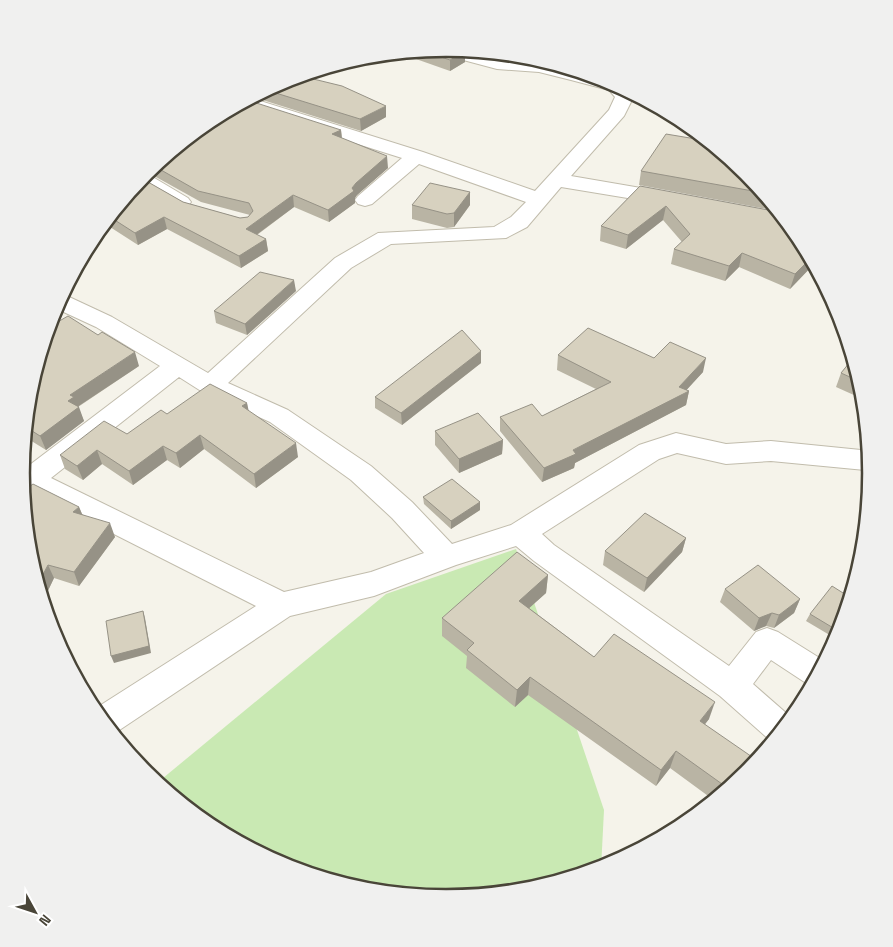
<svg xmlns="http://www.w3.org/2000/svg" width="893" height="947" viewBox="0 0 893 947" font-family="'Space Grotesk',sans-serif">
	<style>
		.green { fill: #c9e9b3 }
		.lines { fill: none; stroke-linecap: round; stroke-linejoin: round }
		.minor-casing { stroke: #c1bcac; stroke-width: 2 }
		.minor { fill: #fff; fill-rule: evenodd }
		.wall { fill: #b9b4a4 }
		.shaded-wall { fill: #969286 }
		.building { fill: #d7d1bf; stroke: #969286 }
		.rim { fill: none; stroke: #494538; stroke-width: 2.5 }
	</style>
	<rect width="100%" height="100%" fill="#f5f3ea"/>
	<path class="green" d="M516 549 604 810 601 869 529 891 446 899 363 891 283 866 210 827 157 783 386 594Z"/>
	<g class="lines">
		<defs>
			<g id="minor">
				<path d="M447 48C465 50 481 57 499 59 512 61 525 60 538 62 570 66 603 77 632 93L634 96 624 116 571 176 670 193 677 195 680 199 677 203 670 205 561 187 527 227 506 238 391 244 351 268 228 383 288 410 371 466 412 502 452 544 511 525 639 445 676 433 726 444 771 441 861 450 869 447 871 468 865 470 771 461 726 464 677 453 659 459 542 534 554 545 729 666 756 632 767 628 778 632 826 662 812 687 771 660 753 684 793 719 773 743 720 696 534 561 516 546 456 565 374 596 290 616 115 733 112 734 93 710 256 606 31 492 23 495 22 465 27 467 160 366 96 327 55 308 62 295 67 296 112 317 208 373 335 258 378 233 494 227 511 217 526 202 419 164 372 204 365 206 358 204 355 200 358 196 402 158 237 106 251 98 423 152 535 191 609 110 615 97 609 90 571 80 539 72 497 69 437 53 435 49ZM179 377 201 391 270 422 351 480 392 518 424 553 371 572 284 592 51 478Z"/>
				<path d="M146 173 188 198 191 202 188 206C171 211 152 193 137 184Z"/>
			</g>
		</defs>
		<use href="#minor" class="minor-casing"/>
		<use href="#minor" class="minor"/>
	</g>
	<g class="wall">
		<path d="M447 48 465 62 450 71 399 53Z"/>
		<path d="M465 50 482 52 479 53Z"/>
		<path d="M284 81 386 117 361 131 253 97Z"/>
		<path d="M210 120 341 130 342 138 388 168 357 195 355 198V203L329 222 294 207 257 235 266 239 268 251 241 268 167 229 138 245 110 227 93 237 141 178 183 202 240 218 248 217 250 215 201 202 147 172Z"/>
		<path d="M641 171 747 173 778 211 639 185Z"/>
		<path d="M640 186 800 237 814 264 790 289 739 267 725 281 671 264 674 249 682 242 663 220 626 249 600 241 601 226Z"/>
		<path d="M470 192V205L454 227 447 228 412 219V205Z"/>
		<path d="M296 291 247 335 216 323 214 311Z"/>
		<path d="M481 351V363L402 425 375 408V397Z"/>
		<path d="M558 355 654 358 703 372 686 390 689 391 686 405 575 463 574 468 542 482 500 431V417L542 416 596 389 557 370Z"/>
		<path d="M854 357 864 391 865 400 836 387 841 373Z"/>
		<path d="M139 366 78 407 84 421 46 450 25 437 29 390Z"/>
		<path d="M247 403 248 411 298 457 256 488 204 449 180 468 167 460 133 485 102 464 83 480 65 469 60 455 127 434 167 414Z"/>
		<path d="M435 431 503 440 502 454 459 473 435 445Z"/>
		<path d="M423 497 480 502V510L451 529 424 504Z"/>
		<path d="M79 507 82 514 115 537 79 586 54 578 43 601 29 556Z"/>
		<path d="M686 538 682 552 644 592 603 565 605 551Z"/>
		<path d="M548 575 546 593 529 608 594 657 709 719 705 724 747 774 715 801 670 768 656 786 528 695 515 707 466 668 467 656 442 636V618Z"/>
		<path d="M725 589 800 599 794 613 774 628 766 626 754 631 720 602Z"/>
		<path d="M851 598 839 636 838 640 806 621 810 614Z"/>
	</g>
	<g class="shaded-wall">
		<path d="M465 51V62L450 71V60Z"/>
		<path d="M386 106V117L361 131 360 119Z"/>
		<path d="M341 130 342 141 332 134Z"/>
		<path d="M387 156 388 168 357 195 355 198V203L329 222 328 210 352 188 356 183Z"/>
		<path d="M470 192V205L454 227V213Z"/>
		<path d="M293 195 294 207 248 241 246 229Z"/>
		<path d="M666 206 663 220 626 249 628 235Z"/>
		<path d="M164 217 167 229 138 245 135 233Z"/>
		<path d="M108 219 110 227 93 237Z"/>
		<path d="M266 239 268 251 241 268 239 256Z"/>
		<path d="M742 253 739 267 725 281 729 266Z"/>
		<path d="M811 258 814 264 790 289 795 274Z"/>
		<path d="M294 280 296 291 247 335 245 324Z"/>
		<path d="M481 351V363L402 425 401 413Z"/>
		<path d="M135 352 139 366 77 407H79L84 421 46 450 40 436 68 401 70 395Z"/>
		<path d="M706 358 703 372 682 395 689 391 686 405 575 463 574 468 542 482 544 468 679 387Z"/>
		<path d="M247 403 250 417 242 406Z"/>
		<path d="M200 435 204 449 180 468 176 453Z"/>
		<path d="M503 440 502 454 459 473V459Z"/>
		<path d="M296 443 298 457 256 488 254 474Z"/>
		<path d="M163 446 167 460 133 485 129 471Z"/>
		<path d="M97 450 102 464 83 480 77 466Z"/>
		<path d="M480 502V510L451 529V521Z"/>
		<path d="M79 507 85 521 73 512Z"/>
		<path d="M110 523 115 537 79 586 74 572Z"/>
		<path d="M686 538 682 552 644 592 647 578Z"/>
		<path d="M48 565 54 578 43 601 38 584Z"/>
		<path d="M548 575 546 593 517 619 519 601Z"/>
		<path d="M800 599 794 613 774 628 779 615Z"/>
		<path d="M143 611 145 618 151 653 114 663 111 656Z"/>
		<path d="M772 613 766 626 754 631 759 618Z"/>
		<path d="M530 677 528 695 515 707 517 690Z"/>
		<path d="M715 702 709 719 694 738 700 721Z"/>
		<path d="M676 751 670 768 656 786 661 770Z"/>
	</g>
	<g class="building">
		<path d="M447 48 456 49 465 51 450 60 423 51Z"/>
		<path d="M301 76 342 86 386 106 360 119 266 90 284 81Z"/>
		<path d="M247 100 341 130 332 134 387 156 356 183 352 188 354 191 328 210 293 195 246 229 266 239 239 256 164 217 135 233 110 217 141 178 183 202 240 218 248 217 253 211 249 203 198 191 154 166 210 120Z"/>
		<path d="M666 134 708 141 747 173 764 193 641 171Z"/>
		<path d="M430 183 470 192 454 213 447 214 412 205Z"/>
		<path d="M640 186 779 212 800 237 811 258 795 274 742 253 729 266 674 249 690 234 666 206 628 235 601 226Z"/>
		<path d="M260 272 294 280 245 324 214 311Z"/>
		<path d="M68 316 98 335 102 332 135 352 70 395 74 397 68 401 79 407 40 436 26 427 29 390 49 327Z"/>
		<path d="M588 328 654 358 670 342 706 358 679 387 689 391 573 450 576 454 544 468 500 417 532 404 542 416 611 382 558 355Z"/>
		<path d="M462 330 481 351 401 413 375 397Z"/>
		<path d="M854 357 861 382 841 373Z"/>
		<path d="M210 384 247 403 242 406 296 443 254 474 200 435 176 453 163 446 129 471 97 450 77 466 60 455 104 421 127 434 161 410 167 414Z"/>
		<path d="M478 413 503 440 459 459 435 431Z"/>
		<path d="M452 479 480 502 451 521 423 497Z"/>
		<path d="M33 484 79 507 73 512 110 523 74 572 48 565 38 584 29 556 23 491Z"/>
		<path d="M645 513 686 538 647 578 605 551Z"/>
		<path d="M517 552 548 575 519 601 594 657 614 634 715 702 700 721 758 761 747 774 729 789 676 751 661 770 530 677 517 690 467 650 474 643 442 618Z"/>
		<path d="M758 565 800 599 779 615 772 613 759 618 725 589Z"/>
		<path d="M832 586 851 598 840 632 810 614Z"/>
		<path d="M143 611 149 646 111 656 106 621Z"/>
	</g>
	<path d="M0 0H893V947H0ZM30 473a416 416 0 1 1 832 0a416 416 0 1 1-832 0Z" fill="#f0f0ef" fill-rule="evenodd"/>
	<path class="rim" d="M30 473a416 416 0 1 1 832 0a416 416 0 1 1-832 0Z"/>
	<g transform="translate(35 912) rotate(130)" stroke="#ffffff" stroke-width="4" paint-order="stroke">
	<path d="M0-4L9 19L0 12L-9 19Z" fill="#494538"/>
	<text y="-8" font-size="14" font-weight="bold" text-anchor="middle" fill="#494538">N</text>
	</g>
</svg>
